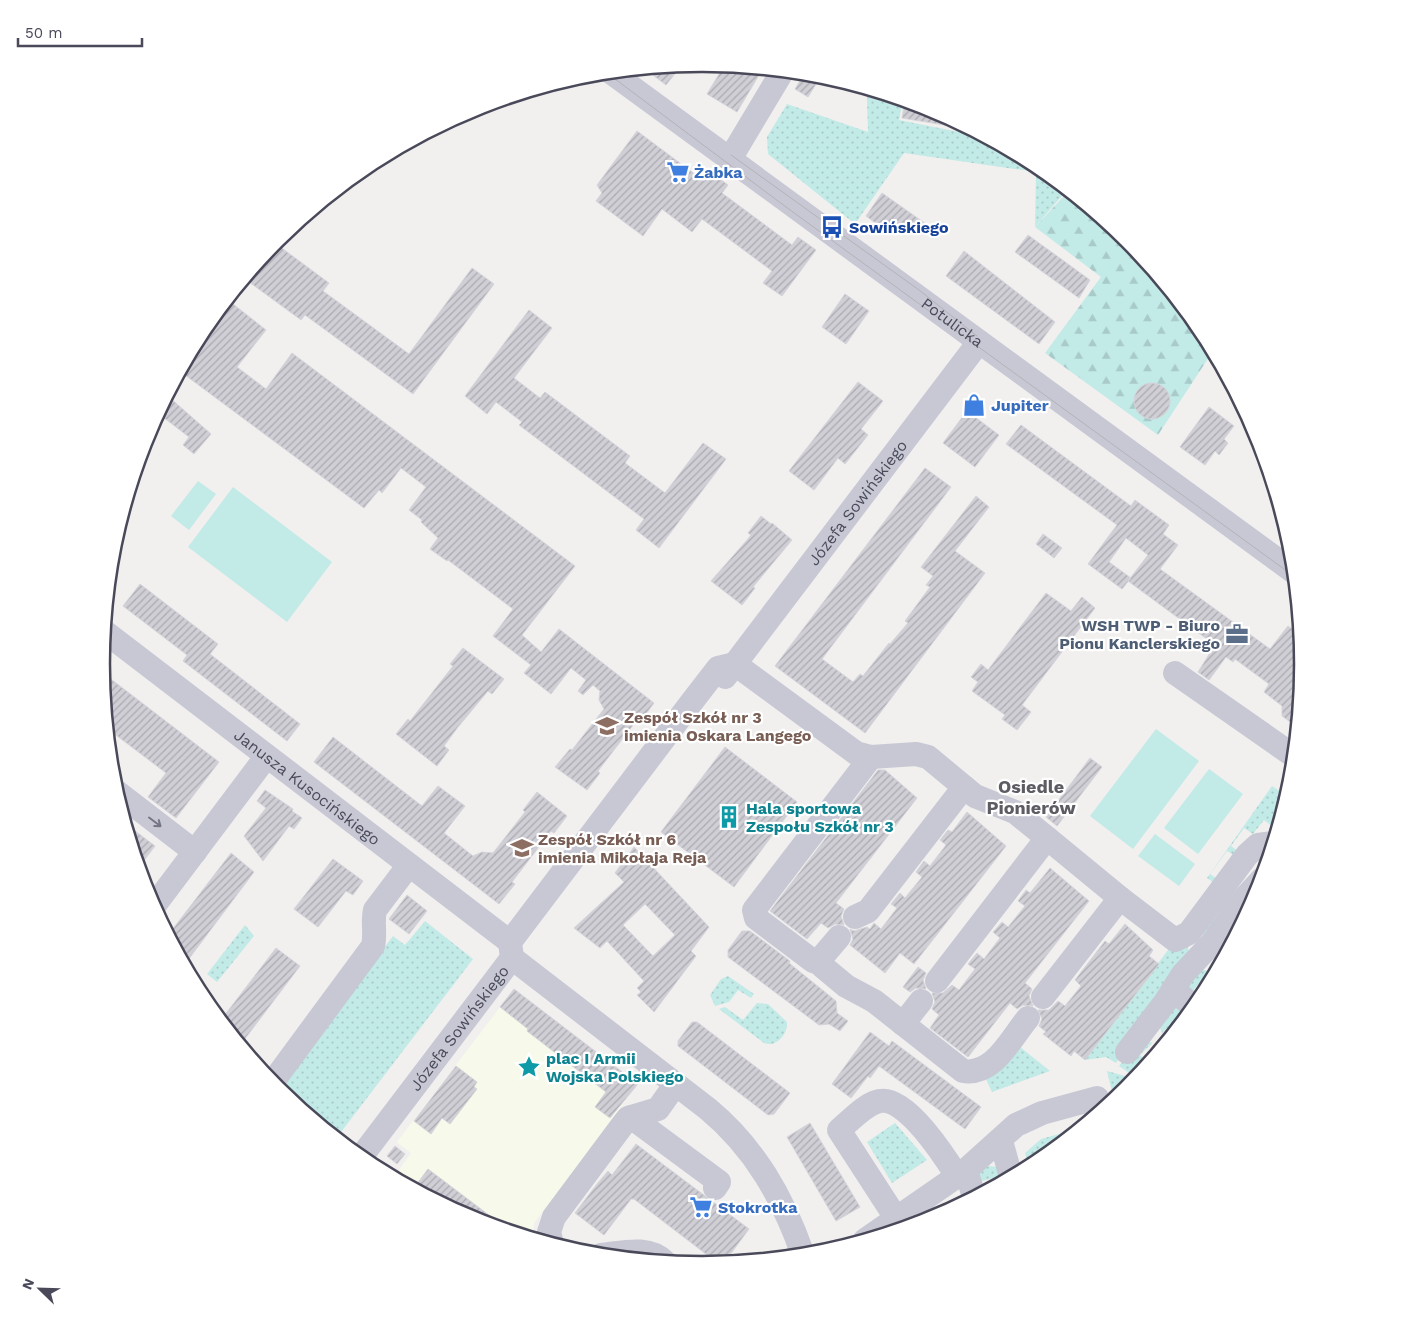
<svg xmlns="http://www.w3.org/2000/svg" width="1405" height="1329" viewBox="0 0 1405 1329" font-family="'Work Sans',sans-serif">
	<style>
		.commercial { fill: #f7faea }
		.grass { fill: url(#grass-dots) }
		.forest { fill: url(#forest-firs) }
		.pitch { fill: #c2eae6 }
		.building { fill: url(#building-hatch); stroke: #d5d4da; fill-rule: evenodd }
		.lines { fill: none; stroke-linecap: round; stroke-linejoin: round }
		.minor { stroke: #c7c8d4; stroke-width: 24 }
		.tram { stroke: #b3b2b8; stroke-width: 1 }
		.oneway { stroke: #757585 }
		.labels { text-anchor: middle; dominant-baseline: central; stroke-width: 4.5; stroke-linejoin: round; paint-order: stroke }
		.shop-label { font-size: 16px; font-weight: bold; fill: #366cbe; stroke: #fff; text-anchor: start }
		.transit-label { font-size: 16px; font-weight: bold; fill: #164399; stroke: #fff; text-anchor: start }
		.street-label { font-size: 16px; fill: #49495a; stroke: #fff }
		.service-label { font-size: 16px; font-weight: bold; fill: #4e5e75; stroke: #fff; text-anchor: end }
		.education-label { font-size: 16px; font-weight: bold; fill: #785e54; stroke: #fff; text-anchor: start }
		.culture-label { font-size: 16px; font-weight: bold; fill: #0d838f; stroke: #fff; text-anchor: start }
		.neighbourhood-label { font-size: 18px; font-weight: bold; fill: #5d5c63; stroke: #fff }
		.rim { fill: none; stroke: #49495a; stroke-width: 2.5 }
	</style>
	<defs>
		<pattern id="grass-dots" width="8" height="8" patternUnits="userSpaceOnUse" patternTransform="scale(1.25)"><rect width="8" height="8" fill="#c2eae6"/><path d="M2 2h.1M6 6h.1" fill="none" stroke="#a8cac8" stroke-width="1.8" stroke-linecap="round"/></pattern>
		<pattern id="forest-firs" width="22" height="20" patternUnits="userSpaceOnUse" patternTransform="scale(1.25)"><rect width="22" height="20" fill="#c2eae6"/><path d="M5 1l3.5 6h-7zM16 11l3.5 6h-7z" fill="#a8cac8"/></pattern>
		<pattern id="building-hatch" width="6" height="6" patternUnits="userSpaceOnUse" patternTransform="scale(1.25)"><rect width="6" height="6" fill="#d0cfd6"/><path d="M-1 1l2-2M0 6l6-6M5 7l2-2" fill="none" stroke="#abaab1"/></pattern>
	</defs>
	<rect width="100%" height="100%" fill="#f1f0ef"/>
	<path class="commercial" d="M514 989 638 1084 534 1223 532 1237 472 1219 394 1177 411 1153 397 1142Z"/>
	<g class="grass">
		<path d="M870 91 903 101 899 120 984 137 1036 165 1067 190 1035 227 1036 172 904 153 855 224 768 154 767 137 787 104 868 132 867 99Z"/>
		<path d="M1272 786 1287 796 1277 830 1264 820 1253 834 1244 828 1231 846 1240 853 1237 857 1227 851 1210 874 1220 881 1217 885 1207 878Z"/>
		<path d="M1213 917 1218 921 1206 937 1202 934 1187 948 1191 952 1116 1063 1106 1057 1085 1060 1171 946Z"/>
		<path d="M425 921 473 959 338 1136 278 1089 393 936 405 945Z"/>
		<path d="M245 925 254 936 217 982 207 974Z"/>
		<path d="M1233 932 1237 933 1223 958 1220 955 1218 957 1216 951Z"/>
		<path d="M1202 969 1210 972 1194 989 1200 998 1187 992 1186 978Z"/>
		<path d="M728 976 754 994 751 998 738 990 729 1002 715 1006 710 995 721 979Z"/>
		<path d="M757 1003 768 1004 787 1022C788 1034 776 1048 764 1043L719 1009 725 1007 743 1020Z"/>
		<path d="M1173 1004 1191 1012 1184 1020 1179 1016 1162 1033 1160 1028Z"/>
		<path d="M1149 1042 1152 1043 1140 1055 1149 1063 1137 1078 1119 1066 1127 1055Z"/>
		<path d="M1015 1043 1050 1071 992 1092 984 1075Z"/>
		<path d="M1107 1071 1125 1076 1132 1083 1114 1100Z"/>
		<path d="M895 1123 927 1160 892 1183 867 1142Z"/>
		<path d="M1081 1128 1036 1164 1030 1168 1025 1153 1041 1139Z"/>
		<path d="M989 1166 997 1167 1003 1175 979 1182C979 1173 981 1169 989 1166Z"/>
	</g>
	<path class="forest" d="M1064 196 1129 242 1202 331 1213 351 1158 435 1045 353 1101 277 1035 227Z"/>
	<g class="pitch">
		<path d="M198 481 216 494 189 530 171 516Z"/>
		<path d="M233 487 332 562 287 622 188 547Z"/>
		<path d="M1156 729 1199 761 1133 849 1090 816Z"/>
		<path d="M1209 769 1243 794 1198 854 1164 828Z"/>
		<path d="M1155 834 1195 864 1179 886 1138 856Z"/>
	</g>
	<g class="building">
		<path d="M681 66 666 85 645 69 661 68Z"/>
		<path d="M724 66 762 70 737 112 707 94Z"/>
		<path d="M804 74 821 76 808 97 795 89Z"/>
		<path d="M905 101 933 110 964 126 963 128 902 118Z"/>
		<path d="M637 131 704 181 710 172 728 185 722 193 792 245 798 237 816 250 782 296 763 283 772 271 702 219 692 232 662 209 643 236 596 201 602 193 597 185Z"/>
		<path d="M882 193 926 224 919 235 911 228 908 232 896 223 889 233 866 216Z"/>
		<path d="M1028 235 1090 280 1079 298 1015 252Z"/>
		<path d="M275 243 329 283 323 291 409 354 472 268 494 284 413 394 305 315 301 320 245 279Z"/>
		<path d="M964 251 1055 322 1039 344 946 276Z"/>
		<path d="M845 294 869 311 846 344 822 327Z"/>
		<path d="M228 300 266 330 237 367 266 389 292 353 575 566 522 635 541 652 559 629 654 703 640 722 637 720 598 771 600 773 587 790 555 767 570 749 572 750 604 709 599 700 600 691 593 685 583 695 578 691 586 680 571 668 551 694 524 673 531 665 493 636 513 609 448 560 447 561 430 549 438 538 421 522 422 520 409 510 426 487 401 468 382 493 379 490 364 508 181 372 203 330Z"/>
		<path d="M529 310 552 328 514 378 540 398 545 392 630 456 625 463 665 493 703 443 726 459 659 548 636 530 644 519 519 425 522 422 496 402 487 414 465 396Z"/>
		<path d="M858 382 883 401 861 429 868 435 845 464 838 458 814 490 789 471Z"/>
		<circle cx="1152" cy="401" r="18"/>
		<path d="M169 397 211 434 194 454 183 445 189 437 159 414Z"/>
		<path d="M1209 407 1234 426 1224 439 1228 443 1219 455 1215 451 1205 465 1180 447Z"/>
		<path d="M967 411 999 435 975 467 943 443Z"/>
		<path d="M1021 425 1131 506 1135 500 1169 525 1163 534 1178 545 1160 569 1270 649 1288 626 1300 635 1303 665 1298 718 1293 724 1282 716V706L1264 692 1269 684 1235 659 1233 662 1226 657 1209 680 1198 672 1215 645 1128 581 1148 555 1126 538 1109 562 1131 578 1122 589 1088 564 1117 525 1006 444Z"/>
		<path d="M925 468 951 487 822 659 853 682 860 674 863 676 889 643 890 644 908 623 905 621 930 587 926 585 933 576 921 567 976 496 989 507 955 551 985 573 865 733 775 666Z"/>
		<path d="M761 516 771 524 772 523 792 540 753 587 755 588 742 605 711 581 747 540 751 535 748 533Z"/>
		<path d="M1043 534 1062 548 1054 558 1036 544Z"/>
		<path d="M140 584 218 644 210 654 300 724 287 741 183 661 187 655 123 606Z"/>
		<path d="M1046 593 1071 611 1082 597 1095 608 1022 705 1031 712 1017 730 1002 719 1005 715 972 691 978 682 971 677 981 664 988 670Z"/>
		<path d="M463 648 504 679 492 694 488 691 458 727 444 746 449 750 437 766 396 734 408 719 410 721 453 666 450 664Z"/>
		<path d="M103 673 219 762 176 818 148 797 166 773 108 729Z"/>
		<path d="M333 737 422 806 438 786 465 806 444 833 473 856 482 852 493 853 525 812 523 810 537 792 567 816 554 833 551 831 512 882 515 884 499 904 314 762Z"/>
		<path d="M725 747 797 802 734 887 661 832Z"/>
		<path d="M1090 758 1102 767 1057 826 1046 817Z"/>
		<path d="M878 770H885L917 798 836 903 844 909 841 916 844 925 835 924 828 928 821 923 807 939 770 911Z"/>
		<path d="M265 790 293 809 292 811 302 818 294 829 289 826 263 861 244 836 266 808 257 801Z"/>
		<path d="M967 812 1006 846 914 964 900 953 885 973 850 945 853 939 850 929 854 931 867 927 870 929 874 923 881 929 897 908 891 904 900 893 905 898 922 877 916 872 924 861 930 866 946 845 940 840 948 830 952 832Z"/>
		<path d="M126 824 155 846 139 867 130 837Z"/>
		<path d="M634 847 709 927 691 951 696 956 654 1012 637 995 641 992 637 988 644 981 607 941 600 948 574 928 624 882 615 873ZM645 904 675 935 653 956 623 925Z"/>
		<path d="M231 853 254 872 185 964 169 934Z"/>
		<path d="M333 859 363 881 353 895 346 891 318 927 294 909Z"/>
		<path d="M1050 868 1089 901 1025 983 1032 989 1029 996 1033 1006 1023 1005 1017 1009 1010 1003 968 1057 930 1028 939 1015 932 1009 935 1002 932 993H943L952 985 959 990 975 969 968 964 977 953 984 959 1000 938 993 932 1002 922 1008 927 1025 906 1018 901 1026 890 1030 893Z"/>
		<path d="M407 895 427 911 409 934 389 919Z"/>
		<path d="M1125 924 1153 950 1149 956 1159 964 1085 1060 1074 1051 1071 1056 1043 1034 1046 1032 1039 1026 1042 1019 1038 1010H1049L1058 1001 1065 1006 1081 986 1075 980 1105 941 1109 944Z"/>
		<path d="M742 931H750L790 961 789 963 836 1001 837 1013 848 1021 840 1031 829 1024 819 1025 728 957V950Z"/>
		<path d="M276 948 300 966 241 1044 221 1020Z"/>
		<path d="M918 967 926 973 923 980 926 989 916 988 910 992 903 987Z"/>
		<path d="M514 989 638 1084 610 1118 595 1107 606 1092 527 1031 528 1029 500 1007Z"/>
		<path d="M692 1022H697L790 1093 774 1114 768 1115 678 1046V1041Z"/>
		<path d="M870 1032 889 1046 892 1041 981 1107 965 1129 879 1066 870 1078 868 1076 851 1098 832 1084Z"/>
		<path d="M456 1066 477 1082 474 1087 477 1089 450 1124 442 1118 431 1134 414 1121Z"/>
		<path d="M810 1123 860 1207 836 1221 787 1137Z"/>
		<path d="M636 1144 749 1229 724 1263 719 1264 634 1199H631L604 1235 575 1213 597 1184 608 1171 612 1175Z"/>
		<path d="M395 1146 405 1154 397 1164 387 1156Z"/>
		<path d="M428 1169 506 1228 505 1229 472 1219 414 1188Z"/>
	</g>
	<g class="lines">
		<g class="minor">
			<path id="s1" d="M612 73 1294 572"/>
			<path d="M730 159 782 72"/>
			<path id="s2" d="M105 632 510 942"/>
			<path d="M735 664 856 753 871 757 916 754 928 757 975 796 1015 812 1047 838 937 981"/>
			<path d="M1175 673 1294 756"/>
			<path id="s3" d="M725 677 979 342"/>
			<path d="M117 792 195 852"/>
			<path d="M1120 898 1175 940 1189 933 1247 855 1258 845 1273 843"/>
			<path d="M154 906 266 757"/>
			<path d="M855 917 868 911 964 787"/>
			<path d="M839 937 822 957V966L846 986 874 1001 963 1071C994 1076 1011 1038 1028 1018"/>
			<path d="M512 958 708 1109C755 1148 783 1198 803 1255"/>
			<path d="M821 963 813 961 756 918 754 910 871 757"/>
			<path d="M1174 989 1194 1008"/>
			<path d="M1043 997 1120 898 1047 838"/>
			<path d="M903 1024 921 1001"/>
			<path d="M1127 1052 1166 1001 1183 974 1213 942 1240 903 1262 879"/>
			<path d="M272 1083 373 946C376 933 372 922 375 910L409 865"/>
			<path d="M631 1117 719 1182 715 1188"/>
			<path d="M1001 1141 1011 1177"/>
			<path id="s4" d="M361 1157 512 958 510 942 691 703 718 668 735 664"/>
			<path d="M966 1170 974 1197"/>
			<path d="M896 1218 839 1130C850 1121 866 1103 880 1101 906 1096 945 1157 957 1176"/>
			<path d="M865 1240 966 1170 1016 1125 1042 1113 1097 1098"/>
			<path d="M552 1244 549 1232 554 1217 624 1123 628 1118 658 1109 675 1085"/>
			<path d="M601 1255C622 1253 648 1245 665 1262"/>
		</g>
		<g class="tram">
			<path d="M607 73 786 207 1295 577"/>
			<path d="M731 155 919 290 977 336"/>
		</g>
	</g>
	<defs><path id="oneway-shaft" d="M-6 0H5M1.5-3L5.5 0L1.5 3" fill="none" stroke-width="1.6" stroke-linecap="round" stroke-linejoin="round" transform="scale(1.25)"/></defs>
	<use class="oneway" href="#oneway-shaft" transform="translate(155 822) rotate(37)"/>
	<defs>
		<symbol id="supermarket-bare" viewBox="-9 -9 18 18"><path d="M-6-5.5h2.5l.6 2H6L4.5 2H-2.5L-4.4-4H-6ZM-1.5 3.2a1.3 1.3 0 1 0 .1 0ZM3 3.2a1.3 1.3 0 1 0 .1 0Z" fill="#3f7fe0" stroke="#fff" stroke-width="2.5" paint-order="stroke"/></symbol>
		<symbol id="bus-bare" viewBox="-9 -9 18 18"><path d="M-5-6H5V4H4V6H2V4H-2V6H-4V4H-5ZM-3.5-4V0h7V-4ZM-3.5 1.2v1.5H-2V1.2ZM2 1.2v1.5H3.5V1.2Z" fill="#1a4fb4" stroke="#fff" stroke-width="2.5" paint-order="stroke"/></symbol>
		<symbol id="shop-bare" viewBox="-9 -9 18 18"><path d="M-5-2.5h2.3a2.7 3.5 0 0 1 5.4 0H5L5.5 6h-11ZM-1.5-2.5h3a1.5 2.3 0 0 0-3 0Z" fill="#3f7fe0" stroke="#fff" stroke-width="2.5" paint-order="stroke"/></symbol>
		<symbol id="office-bare" viewBox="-9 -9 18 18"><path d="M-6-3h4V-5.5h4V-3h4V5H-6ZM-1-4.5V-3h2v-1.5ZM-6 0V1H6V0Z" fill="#5c6f8a" stroke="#fff" stroke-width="2.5" paint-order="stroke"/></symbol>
		<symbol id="school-bare" viewBox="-9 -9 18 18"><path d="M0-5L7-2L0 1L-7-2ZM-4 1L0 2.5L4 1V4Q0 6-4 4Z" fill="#8d6e63" stroke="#fff" stroke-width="2.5" paint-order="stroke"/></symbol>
		<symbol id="building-bare" viewBox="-9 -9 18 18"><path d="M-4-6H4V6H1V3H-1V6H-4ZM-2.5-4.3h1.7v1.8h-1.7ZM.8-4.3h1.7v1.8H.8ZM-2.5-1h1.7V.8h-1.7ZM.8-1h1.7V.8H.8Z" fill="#0f9aa8" stroke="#fff" stroke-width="2.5" paint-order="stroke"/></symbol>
		<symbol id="sight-bare" viewBox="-9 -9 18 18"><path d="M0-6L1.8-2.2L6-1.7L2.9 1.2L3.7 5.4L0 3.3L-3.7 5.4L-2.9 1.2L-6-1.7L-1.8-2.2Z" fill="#0f9aa8" stroke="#fff" stroke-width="2.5" paint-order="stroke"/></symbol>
	</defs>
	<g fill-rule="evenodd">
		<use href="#supermarket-bare" x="662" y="156" width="32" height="32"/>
		<use href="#bus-bare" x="816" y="211" width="32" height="32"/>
		<use href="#shop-bare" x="958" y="389" width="32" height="32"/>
		<use href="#office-bare" x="1221" y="618" width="32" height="32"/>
		<use href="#school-bare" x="591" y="710" width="32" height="32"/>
		<use href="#building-bare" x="713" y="801" width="32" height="32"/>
		<use href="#school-bare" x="506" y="832" width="32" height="32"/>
		<use href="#sight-bare" x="513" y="1051" width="32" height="32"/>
		<use href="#supermarket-bare" x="685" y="1191" width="32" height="32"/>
	</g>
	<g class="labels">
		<g class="shop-label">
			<text x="694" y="172">Żabka</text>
			<text x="991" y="405">Jupiter</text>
			<text x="718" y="1207">Stokrotka</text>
		</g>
		<g class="transit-label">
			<text x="849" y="227">Sowińskiego</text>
		</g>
		<g class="street-label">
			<text stroke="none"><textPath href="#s1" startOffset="422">Potulicka</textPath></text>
			<text stroke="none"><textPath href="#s3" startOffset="219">Józefa Sowińskiego</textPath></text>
			<text stroke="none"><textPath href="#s2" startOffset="255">Janusza Kusocińskiego</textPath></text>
			<text stroke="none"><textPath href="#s4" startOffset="162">Józefa Sowińskiego</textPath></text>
		</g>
		<g class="service-label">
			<text x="1220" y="625">WSH TWP - Biuro<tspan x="1220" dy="18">Pionu Kanclerskiego</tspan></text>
		</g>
		<g class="education-label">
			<text x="624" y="717">Zespół Szkół nr 3<tspan x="624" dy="18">imienia Oskara Langego</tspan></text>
			<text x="538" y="839">Zespół Szkół nr 6<tspan x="538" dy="18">imienia Mikołaja Reja</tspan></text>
		</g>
		<g class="culture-label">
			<text x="746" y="808">Hala sportowa<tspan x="746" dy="18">Zespołu Szkół nr 3</tspan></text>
			<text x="546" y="1058">plac I Armii<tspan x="546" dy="18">Wojska Polskiego</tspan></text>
		</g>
		<g class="neighbourhood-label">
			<text x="1031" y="786">Osiedle<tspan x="1031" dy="21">Pionierów</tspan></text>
		</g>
	</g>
	<path d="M0 0H1405V1329H0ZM110 664a592 592 0 1 1 1184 0a592 592 0 1 1-1184 0Z" fill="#fff" fill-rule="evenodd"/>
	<path class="rim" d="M110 664a592 592 0 1 1 1184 0a592 592 0 1 1-1184 0Z"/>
	<g transform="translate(40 1289) rotate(293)" stroke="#ffffff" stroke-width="4" paint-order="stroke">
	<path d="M0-4L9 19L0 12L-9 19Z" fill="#49495a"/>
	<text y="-8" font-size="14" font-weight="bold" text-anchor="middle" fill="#49495a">N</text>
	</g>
	<path d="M18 38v8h124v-8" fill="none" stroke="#49495a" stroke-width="2.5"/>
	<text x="25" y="38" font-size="15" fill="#49495a" stroke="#ffffff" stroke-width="4" paint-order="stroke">50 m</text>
</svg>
